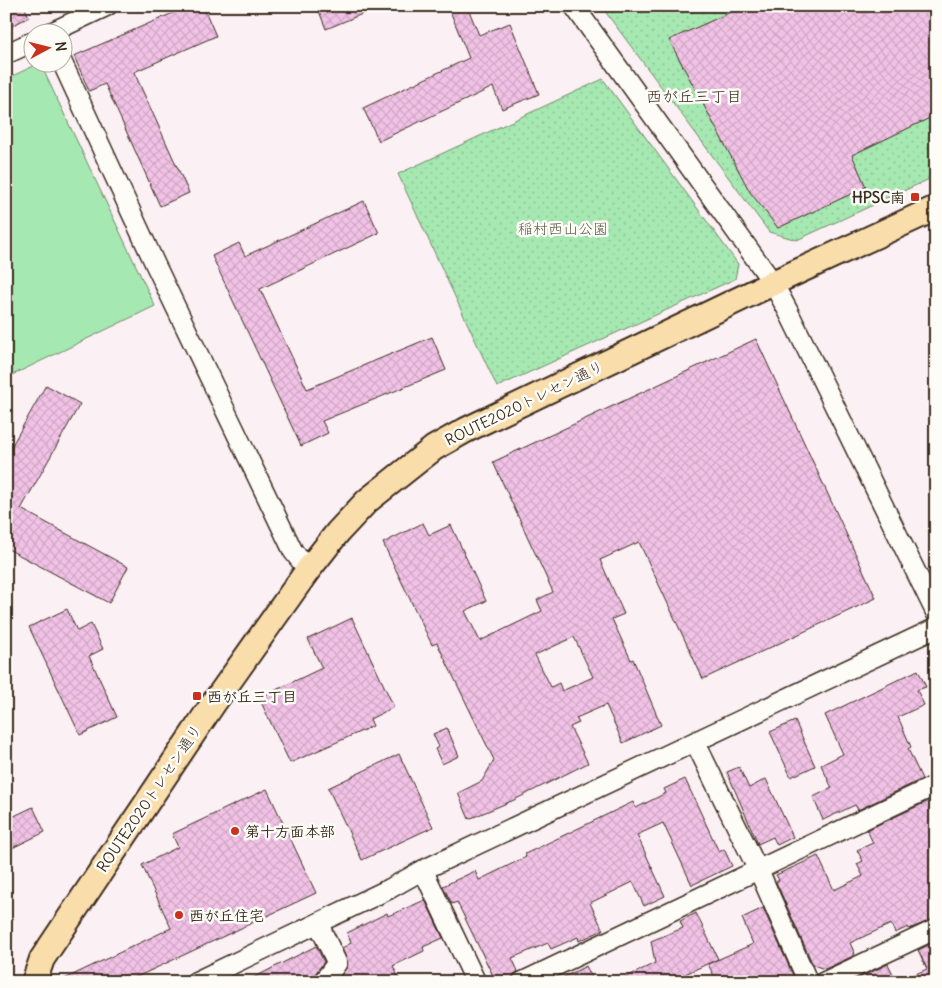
<svg xmlns="http://www.w3.org/2000/svg" width="942" height="988" viewBox="0 0 942 988" font-family="Delius,'Klee One',sans-serif">
	<style>
		.park { fill: url(#park-dots); stroke: #708968 }
		.pitch { fill: #a6e8b1; stroke: #708968 }
		.building { fill: url(#building-cross-hatch); stroke: #3b2a1e; fill-rule: evenodd }
		.lines { fill: none; stroke-linecap: round; stroke-linejoin: round }
		.minor-casing { stroke: #3b2a1e; stroke-width: 22 }
		.major-casing { stroke: #3b2a1e; stroke-width: 28 }
		.minor { stroke: #fdfcf7; stroke-width: 19 }
		.major { stroke: #f9ddab; stroke-width: 24 }
		.poi-dot { fill: #c8321e; stroke: #fdfcf7; stroke-width: 2 }
		.labels { text-anchor: middle; dominant-baseline: central; stroke-width: 5; stroke-linejoin: round; paint-order: stroke }
		.poi-label { font-size: 15px; font-weight: bold; fill: #3b2a1e; stroke: #fdfcf7; text-anchor: start }
		.park-label { font-size: 15px; fill: #565a43; stroke: #fdfcf7 }
		.street-label { font-size: 15px; fill: #3b2a1e; stroke: #fdfcf7 }
		.neighbourhood-label { font-size: 16px; fill: #3b2a1e; stroke: #fdfcf7 }
	</style>
	<defs>
		<pattern id="park-dots" width="8" height="8" patternUnits="userSpaceOnUse" patternTransform="scale(1.25)"><rect width="8" height="8" fill="#a6e8b1"/><path d="M2 2h.1M6 6h.1" fill="none" stroke="#90c798" stroke-width="1.8" stroke-linecap="round"/></pattern>
		<pattern id="building-cross-hatch" width="8" height="8" patternUnits="userSpaceOnUse" patternTransform="scale(1.25)"><rect width="8" height="8" fill="#f1c2e6"/><path d="M0 0l8 8M0 8l8-8" fill="none" stroke="#d0a7c5"/></pattern>
	</defs>
	<rect width="100%" height="100%" fill="#fbf0f4"/>
	<filter id="ink" filterUnits="userSpaceOnUse"><feTurbulence type="fractalNoise" baseFrequency=".02" numOctaves="2"/><feDisplacementMap in="SourceGraphic" scale="10" xChannelSelector="R" yChannelSelector="G"/><feConvolveMatrix kernelMatrix="1 2 1 2 8 2 1 2 1" color-interpolation-filters="sRGB"/></filter>
	<g filter="url(#ink)">
		<g class="park">
			<path d="M601 6H936V176L797 240 769 232Z"/>
			<path d="M603 79 738 264 735 279 497 387 398 174Z"/>
		</g>
		<path class="pitch" d="M40 63 155 306 6 378V79Z"/>
		<g class="building">
			<path d="M13 6H24L29 17 6 29V10Z"/>
			<path d="M189 6H203L216 36 134 72 189 193 160 206 105 84 89 91 74 56Z"/>
			<path d="M317 6H379V7L326 29Z"/>
			<path d="M448 6H467L479 35 510 23 539 94 502 109 493 87 379 141 363 108 469 58Z"/>
			<path d="M744 6H936V115L852 155 866 187 778 228 750 192 669 40Z"/>
			<path d="M364 201 379 233 260 289 307 389 432 337 446 370 322 421 328 433 301 446 212 256 239 243 245 256Z"/>
			<path d="M756 339 876 598 703 679 639 542 600 560 624 614 612 619 631 660 633 659 661 725 623 743 606 705 576 718 579 723 570 727 588 763 514 800 469 819 458 793 482 781 494 760 437 643 432 645 383 543 423 523 429 535 451 525 486 601 465 611 480 641 542 611 537 600 553 592 493 462ZM574 637 593 677 562 691 559 683 551 687 535 655Z"/>
			<path d="M46 385 80 404 21 509 128 567 109 603 6 548V456Z"/>
			<path d="M67 609 77 631 91 624 103 649 89 656 117 717 80 735 29 627Z"/>
			<path d="M352 618 394 707 370 719 373 726 290 763 259 698 322 668 308 639Z"/>
			<path d="M918 670 926 687 917 690 924 705 898 717 911 747 908 749 922 779 858 810 855 805 823 820 813 797 832 788 821 765 843 754 825 715Z"/>
			<path d="M795 721 815 766 791 777 770 732Z"/>
			<path d="M447 728 459 756 442 764 435 749 439 747 433 734Z"/>
			<path d="M399 754 433 827 362 860 328 788Z"/>
			<path d="M739 767 749 788 766 779 793 837 777 845 773 837 758 844 727 772Z"/>
			<path d="M685 779 719 852 724 849 732 866 692 885 663 823 637 835 665 896 644 906 633 882 590 903 603 930 579 941 578 937 551 949 548 943 512 958 518 971 513 975 511 982H496L457 902 452 904 443 886 475 871 479 880 526 857 525 854 633 802 636 808 666 793 664 789Z"/>
			<path d="M267 789 316 893 126 982H58L171 928 142 865 178 847 172 834Z"/>
			<path d="M936 799V918L909 929 908 927 895 933 891 924 850 943 855 954 851 957 825 969 813 965 776 882 779 880 776 875 818 856 834 890 863 876 857 864 863 861 857 850 873 843 867 830 931 800 932 801Z"/>
			<path d="M33 807 45 832 6 851V820Z"/>
			<path d="M425 900 443 938 423 947 424 951 393 966 401 982H337L348 965 342 948 351 943 347 933 387 913 388 916Z"/>
			<path d="M763 908 796 982H717L708 964 753 944 742 918Z"/>
			<path d="M696 913 718 959 681 976 684 982H616L655 963 651 941 683 928 680 921Z"/>
			<path d="M936 942V982H897L927 969 918 950Z"/>
			<path d="M316 946 324 962 314 975 312 982H245Z"/>
			<path d="M888 964 897 982H851Z"/>
			<path d="M586 966 594 982H554Z"/>
		</g>
		<g class="lines">
			<defs>
				<g id="minor">
					<path d="M574 6 773 283 788 311 936 613"/>
					<path d="M52 32 107 6"/>
					<path d="M6 54 32 42"/>
					<path d="M62 62 155 264 293 551 308 570"/>
					<path d="M695 742 763 880 808 982"/>
					<path d="M423 870 476 982"/>
					<path d="M318 923 337 963 323 982"/>
					<path d="M195 982 389 889 423 870 936 628"/>
					<path d="M522 982 936 785"/>
					<path d="M824 982 936 929"/>
				</g>
				<path id="major" d="M34 982 42 959 213 704 308 570 338 532 367 501 434 448 466 430 773 283 936 208"/>
			</defs>
			<use href="#minor" class="minor-casing"/>
			<use href="#major" class="major-casing"/>
			<use href="#minor" class="minor"/>
			<use href="#major" class="major"/>
		</g>
	</g>
	<g class="poi-dot">
		<rect x="910" y="192" width="10" height="10" rx="2.5"/>
		<rect x="192" y="691" width="10" height="10" rx="2.5"/>
		<circle cx="235" cy="831" r="5"/>
		<circle cx="179" cy="915" r="5"/>
	</g>
	<g class="labels">
		<g class="poi-label">
			<text x="905" y="197" text-anchor="end">HPSC南</text>
			<text x="207" y="696">西が丘三丁目</text>
			<text x="245" y="831">第十方面本部</text>
			<text x="189" y="915">西が丘住宅</text>
		</g>
		<g class="park-label">
			<text x="563" y="228">稲村西山公園</text>
		</g>
		<g class="street-label">
			<text transform="translate(524 403) rotate(-26)">ROUTE2020トレセン通り</text>
			<text transform="translate(149 798) rotate(-56)">ROUTE2020トレセン通り</text>
		</g>
		<g class="neighbourhood-label">
			<text x="694" y="96">西が丘三丁目</text>
		</g>
	</g>
	<rect width="942" height="988" fill="none" stroke="#fdfcf7" stroke-width="25"/>
	<rect x="12" y="12" width="917" height="963" fill="none" stroke="#3b2a1e" stroke-width="2" filter="url(#ink)"/>
	<g transform="translate(48 48) rotate(83)"><circle r="24" fill="#fdfcf7" stroke="#afa8a0"/>
	<path d="M0-4L9 19L0 12L-9 19Z" fill="#c8321e"/>
	<text y="-8" font-size="14" font-weight="bold" text-anchor="middle" fill="#3b2a1e">N</text>
	</g>
</svg>
